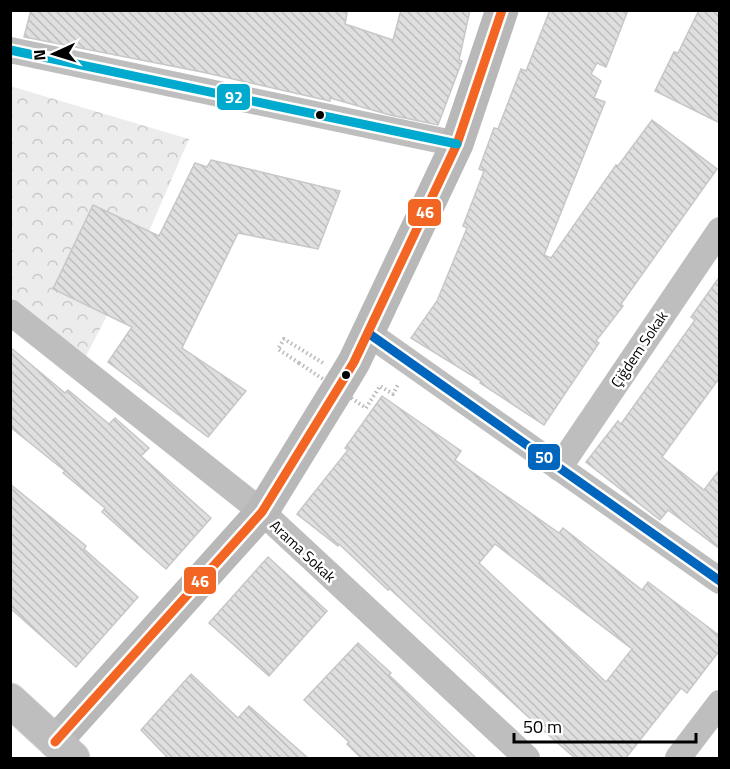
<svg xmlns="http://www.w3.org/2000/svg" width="730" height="769" viewBox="0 0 730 769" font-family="'Titillium Web',sans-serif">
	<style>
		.park { fill: url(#park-crowns) }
		.building { fill: url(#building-back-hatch); stroke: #c7c7c7; stroke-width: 1.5; fill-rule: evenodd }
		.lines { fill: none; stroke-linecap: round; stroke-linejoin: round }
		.highway-casing { stroke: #dbdbdb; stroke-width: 35 }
		.path { stroke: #b9b9b9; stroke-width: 4; stroke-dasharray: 1.5 3; stroke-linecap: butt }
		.street { stroke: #bebebe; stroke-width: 26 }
		.secondary { stroke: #b8b8b8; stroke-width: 33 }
		.highway { stroke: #bebebe; stroke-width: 33 }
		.path-bridge { stroke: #b9b9b9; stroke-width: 4; stroke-dasharray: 1.5 3; stroke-linecap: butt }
		.bus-1-casing { stroke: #fff; stroke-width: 14 }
		.bus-2-casing { stroke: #fff; stroke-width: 14 }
		.bus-3-casing { stroke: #fff; stroke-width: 14 }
		.bus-1 { stroke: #0065bd; stroke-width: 9 }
		.bus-2 { stroke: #f26522; stroke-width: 9 }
		.bus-3 { stroke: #00a9ce; stroke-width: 9 }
		.bus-dot { fill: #000; stroke: #fff; stroke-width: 2 }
		.labels { text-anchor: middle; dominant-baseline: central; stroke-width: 5; stroke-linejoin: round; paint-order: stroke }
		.street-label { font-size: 15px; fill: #000; stroke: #fff }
		.line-badge { stroke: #fff; stroke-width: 2 }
		.badge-label { font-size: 16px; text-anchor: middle; font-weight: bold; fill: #fff }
	</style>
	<defs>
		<pattern id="park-crowns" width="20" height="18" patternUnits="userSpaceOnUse" patternTransform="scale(1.5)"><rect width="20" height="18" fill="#ececec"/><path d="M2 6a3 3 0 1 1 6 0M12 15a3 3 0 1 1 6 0" fill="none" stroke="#c9c9c9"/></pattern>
		<pattern id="building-back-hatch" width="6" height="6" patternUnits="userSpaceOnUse" patternTransform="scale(1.5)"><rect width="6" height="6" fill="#dfdfdf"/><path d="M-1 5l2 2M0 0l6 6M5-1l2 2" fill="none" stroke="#bebebe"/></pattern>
	</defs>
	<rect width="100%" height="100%" fill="#fff"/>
	<path class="park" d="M10 86 189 139 140 252 85 358 11 297Z"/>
	<g class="building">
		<path d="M31 10H337L347 13 345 24 393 40 401 10H470L459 60 462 61 438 125 390 115 330 98V101L202 72 24 37Z"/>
		<path d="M550 10H628L606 67 597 63 591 74 601 81 594 98 605 102 544 255 551 258 616 165 618 166 652 120 717 169 621 304 623 306 596 341 599 343 544 425 480 383 481 381 411 338 437 301 467 228 463 226 484 171 479 169 494 128 498 129 521 69 526 71Z"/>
		<path d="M699 10H720V123L655 91 674 52 678 53Z"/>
		<path d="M211 160 340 191 318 249 238 233 182 348 246 391 208 437 108 362 132 327 53 289 93 205 159 236 195 163 207 167Z"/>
		<path d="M720 276V377L662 457 704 490 720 469V549L668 510 660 520 586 462 618 421 621 424 695 320 691 317Z"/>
		<path d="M10 347 65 393 68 390 109 424 115 418 149 448 141 456 211 518 166 569 102 512 105 508 63 473 65 471 10 427Z"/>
		<path d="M382 396 461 451 455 460 559 533 563 528 642 590 648 582 720 636V650L687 693 681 688 625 759H576L536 724 390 589 388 590 339 544 338 546 297 514 348 450 345 448ZM495 544 632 649 606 682 479 563Z"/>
		<path d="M10 484 86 546 84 549 138 597 76 667 10 608Z"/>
		<path d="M268 557 327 611 269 676 209 623Z"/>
		<path d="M358 643 391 673 389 675 477 759H362L347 744 349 742 304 700Z"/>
		<path d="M191 674 238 718 249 706 309 759H169L141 730Z"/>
	</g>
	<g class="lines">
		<defs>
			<path id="highway" d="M10 700 73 758"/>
		</defs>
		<use href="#highway" class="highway-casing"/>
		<g class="path">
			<path d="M299 363 278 349 284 339 323 363"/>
			<path d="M366 408 380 386 393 394 399 383"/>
		</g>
		<g class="street">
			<path d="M10 50 457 144"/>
			<path d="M10 312 262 512 527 758"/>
			<path d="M368 333 720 581"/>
			<path d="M559 468 720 230"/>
			<path d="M678 758 720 703"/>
		</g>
		<path class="secondary" d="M55 742 262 512 345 377 354 362 457 144 502 10"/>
		<use href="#highway" class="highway"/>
		<path class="path-bridge" d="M299 363 366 408"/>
		<defs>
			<path id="bus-1" d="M368 333 720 581"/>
			<path id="bus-2" d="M55 742 262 512 345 377 354 362 457 144 502 10"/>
			<path id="bus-3" d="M10 50 457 144"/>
		</defs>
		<use href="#bus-1" class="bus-1-casing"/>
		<use href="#bus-2" class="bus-2-casing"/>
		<use href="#bus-3" class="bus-3-casing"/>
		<use href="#bus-1" class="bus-1"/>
		<use href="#bus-2" class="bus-2"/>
		<use href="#bus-3" class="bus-3"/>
	</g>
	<g class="bus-dot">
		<circle cx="320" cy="115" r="5"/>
		<circle cx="346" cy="375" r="5"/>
	</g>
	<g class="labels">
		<g class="street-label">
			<text transform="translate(639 349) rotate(-56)">Çiğdem Sokak</text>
			<text transform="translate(303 551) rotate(43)">Arama Sokak</text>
		</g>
	</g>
	<g class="line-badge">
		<rect x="216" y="83" width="35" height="28" rx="6" fill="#00a9ce"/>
		<rect x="407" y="198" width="35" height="29" rx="6" fill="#f26522"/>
		<rect x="527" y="443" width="34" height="28" rx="6" fill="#0065bd"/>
		<rect x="183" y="566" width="34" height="29" rx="6" fill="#f26522"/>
	</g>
	<g class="badge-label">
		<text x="234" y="103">92</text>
		<text x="425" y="218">46</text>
		<text x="544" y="463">50</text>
		<text x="200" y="587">46</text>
	</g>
	<rect width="730" height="769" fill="none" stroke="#000000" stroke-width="24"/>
	<g transform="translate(54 54) rotate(266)" stroke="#ffffff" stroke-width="4.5" paint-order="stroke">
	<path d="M0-4.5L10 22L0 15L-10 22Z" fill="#000000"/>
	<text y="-9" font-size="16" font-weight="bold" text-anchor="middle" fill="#000000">N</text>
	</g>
	<path d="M514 733v9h182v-9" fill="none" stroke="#000000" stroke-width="3"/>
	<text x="523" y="733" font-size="18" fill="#000000" stroke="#ffffff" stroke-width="4.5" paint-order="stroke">50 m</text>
</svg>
